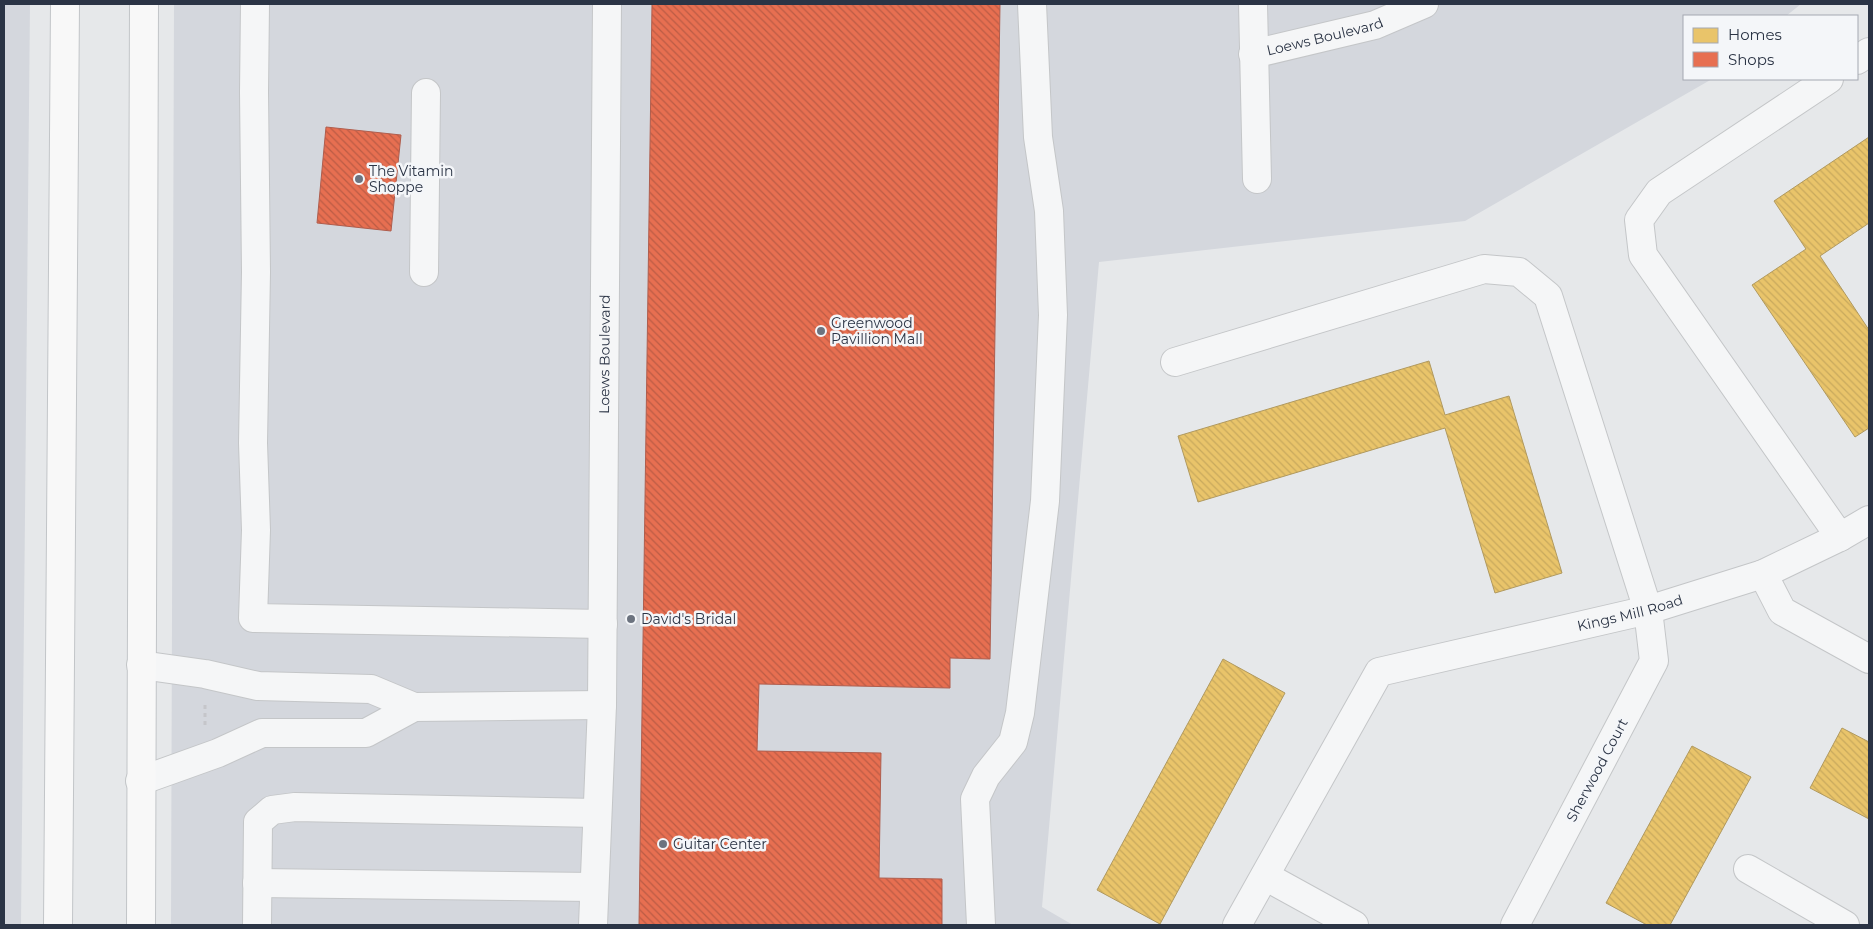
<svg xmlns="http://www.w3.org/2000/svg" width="1873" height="929" viewBox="0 0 1873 929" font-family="Montserrat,sans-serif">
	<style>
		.built { fill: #d4d7dd }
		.homes { fill: url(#homes-back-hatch); stroke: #b0995f }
		.shops { fill: url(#shops-back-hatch); stroke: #af5d4d }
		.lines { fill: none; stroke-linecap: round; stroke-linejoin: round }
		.minor-casing { stroke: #c4c6c8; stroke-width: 30 }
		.major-casing { stroke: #c2c5c8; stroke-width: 30 }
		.path { stroke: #c5c6ca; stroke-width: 3; stroke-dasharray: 4 4; stroke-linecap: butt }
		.minor { stroke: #f5f6f7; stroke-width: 28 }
		.major { stroke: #f8f8f8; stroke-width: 28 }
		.poi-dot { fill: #6c737f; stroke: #f4f6f9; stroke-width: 2 }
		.labels { text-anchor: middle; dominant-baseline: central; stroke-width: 5; stroke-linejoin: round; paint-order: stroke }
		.street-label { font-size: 14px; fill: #2b3445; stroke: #f4f6f9 }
		.poi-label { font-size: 14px; fill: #2b3445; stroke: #f4f6f9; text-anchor: start }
	</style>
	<defs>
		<pattern id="homes-back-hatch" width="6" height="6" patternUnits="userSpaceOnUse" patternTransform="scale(1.25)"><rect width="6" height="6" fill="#e9c46a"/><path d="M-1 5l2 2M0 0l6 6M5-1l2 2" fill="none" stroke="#c8a95d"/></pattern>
		<pattern id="shops-back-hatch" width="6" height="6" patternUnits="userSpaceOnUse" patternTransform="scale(1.25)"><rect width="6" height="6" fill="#e76f51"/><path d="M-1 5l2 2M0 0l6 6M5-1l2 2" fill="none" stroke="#bb5c45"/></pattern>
	</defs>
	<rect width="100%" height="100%" fill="#e6e8ea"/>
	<g class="built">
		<path d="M4 4H30L21 925H4Z"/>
		<path d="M174 4H1801L1786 16H1684V79H1712L1465 221 1099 262 1042 907 1073 925H171Z"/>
	</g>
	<g class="homes">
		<path d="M1869 137V223L1820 256 1869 330V428L1855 437 1752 285 1806 249 1774 201Z"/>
		<path d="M1429 361 1445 415 1509 396 1562 573 1495 593 1445 428 1198 502 1178 436Z"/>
		<path d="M1223 659 1285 693 1160 924 1097 890Z"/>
		<path d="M1842 728 1869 742V819L1810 788Z"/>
		<path d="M1692 746 1751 777 1670 925H1647L1606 903Z"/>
	</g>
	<g class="shops">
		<path d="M652 4H1000L990 659 950 658V688L759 684 757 751 881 753 879 878 942 879V925H639Z"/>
		<path d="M326 127 401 135 391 231 317 223Z"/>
	</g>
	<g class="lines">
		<defs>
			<g id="minor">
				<path d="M255 4 254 92 256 272 253 443 256 530 253 618 603 624"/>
				<path d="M1253 4 1257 179"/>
				<path id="s1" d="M1253 54 1375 25 1424 4"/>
				<path d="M1857 60 1869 52"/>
				<path d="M1829 79 1659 192 1639 220 1643 255 1840 537"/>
				<path d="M424 272 426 93"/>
				<path d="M1175 362 1484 269 1519 272 1548 296 1648 610 1654 661 1515 925"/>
				<path d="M1763 574 1782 611 1869 659"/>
				<path d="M414 707 602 705"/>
				<path d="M140 781 218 753 262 733H366L414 707 371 689 258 686 205 674 141 665"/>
				<path d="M1748 869 1845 925"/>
				<path d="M1265 876 1354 925"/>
				<path d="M257 883 594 887"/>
				<path d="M257 925 258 822 272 810 295 807 597 813"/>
				<path id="s2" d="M593 925 602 705 607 4"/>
				<path d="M981 925 975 799 986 776 1013 742 1020 713 1045 501 1053 315 1049 211 1038 137 1032 4"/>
				<path id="s3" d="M1237 925 1379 672 1648 610 1763 574 1840 537 1869 520"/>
			</g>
			<g id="major">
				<path d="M58 925 65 4"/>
				<path d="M141 925 144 4"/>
			</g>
		</defs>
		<use href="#minor" class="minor-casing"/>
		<use href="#major" class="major-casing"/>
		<path class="path" d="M205 725V704"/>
		<use href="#minor" class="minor"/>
		<use href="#major" class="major"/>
	</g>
	<g class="poi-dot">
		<circle cx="359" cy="179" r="5"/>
		<circle cx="821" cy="331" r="5"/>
		<circle cx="631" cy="619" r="5"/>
		<circle cx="663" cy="844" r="5"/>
	</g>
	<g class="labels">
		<g class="street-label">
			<text stroke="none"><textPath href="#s1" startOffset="74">Loews Boulevard</textPath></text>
			<text stroke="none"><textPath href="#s2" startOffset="571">Loews Boulevard</textPath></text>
			<text stroke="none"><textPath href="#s3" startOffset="548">Kings Mill Road</textPath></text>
			<text transform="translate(1597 770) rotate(-62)">Sherwood Court</text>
		</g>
		<g class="poi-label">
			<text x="369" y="171">The Vitamin<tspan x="369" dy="16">Shoppe</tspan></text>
			<text x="831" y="323">Greenwood<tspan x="831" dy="16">Pavillion Mall</tspan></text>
			<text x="641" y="619">David's Bridal</text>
			<text x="673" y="844">Guitar Center</text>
		</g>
	</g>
	<rect width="1873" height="929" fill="none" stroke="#2b3445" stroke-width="10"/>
	<rect x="1683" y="15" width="175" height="65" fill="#f4f6f9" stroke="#a4a8b1"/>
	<rect x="1693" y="28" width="25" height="15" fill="#e9c46a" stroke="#a4a8b1"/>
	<text x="1728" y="40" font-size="15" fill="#2b3445">Homes</text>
	<rect x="1693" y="52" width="25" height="15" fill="#e76f51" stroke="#a4a8b1"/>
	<text x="1728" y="65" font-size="15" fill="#2b3445">Shops</text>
</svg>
